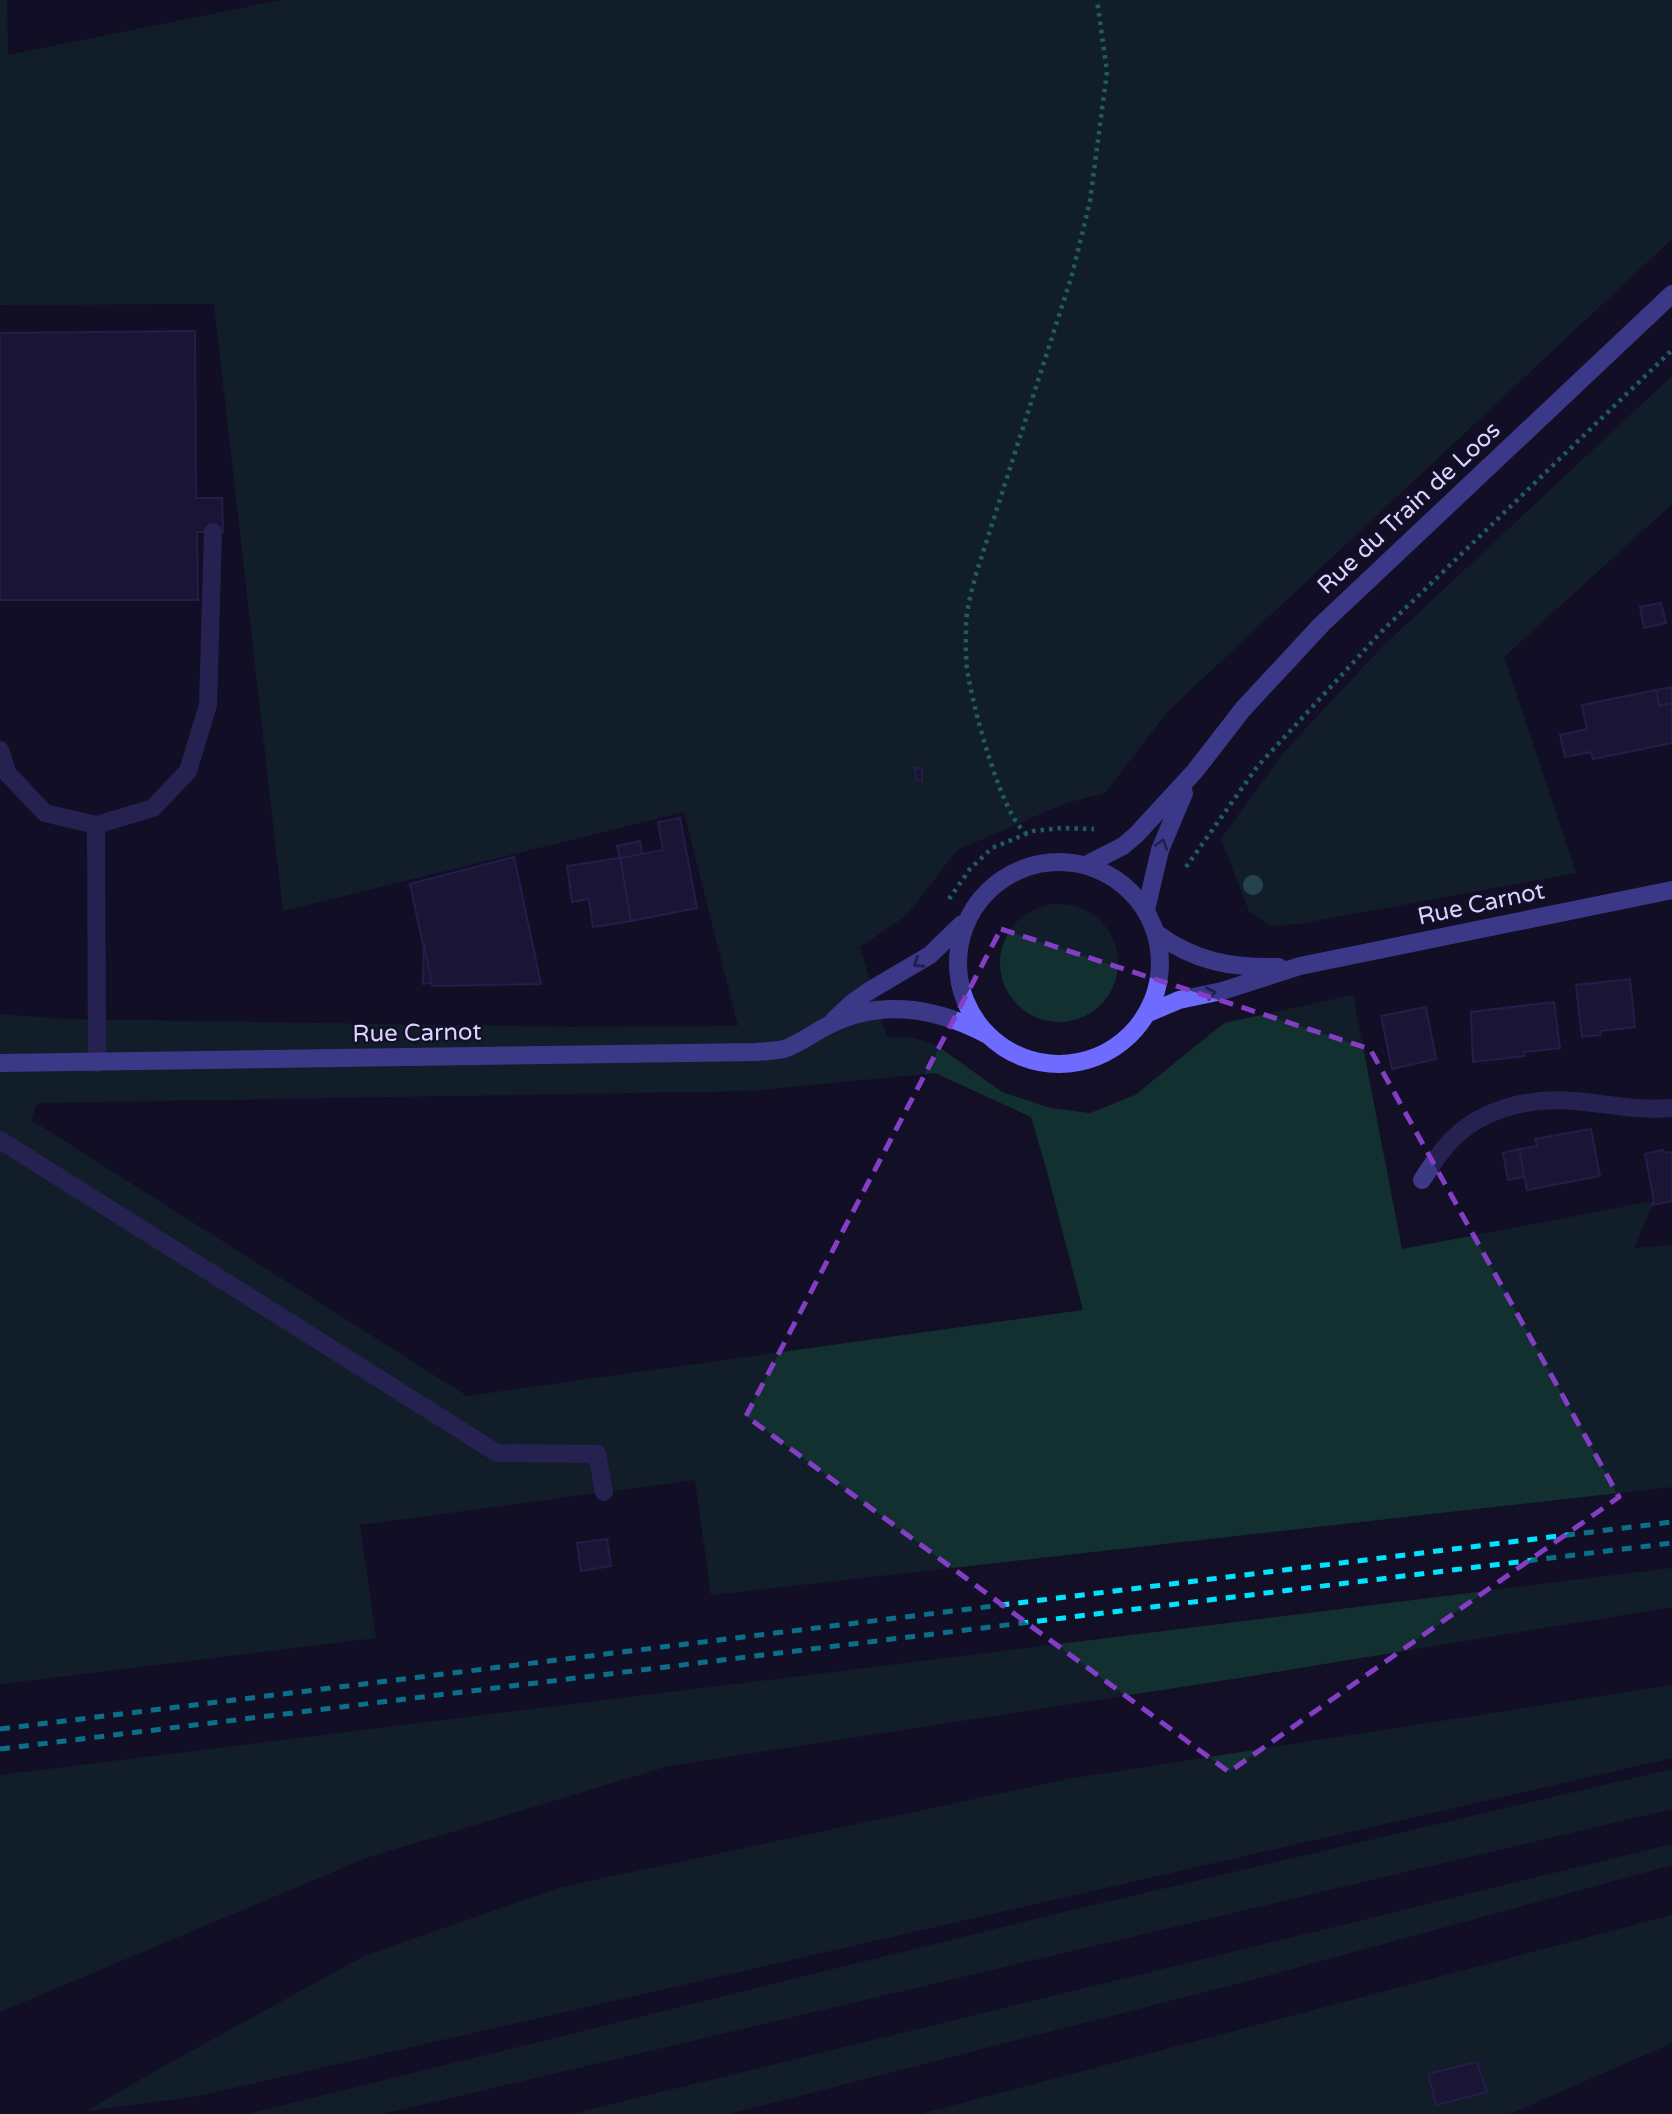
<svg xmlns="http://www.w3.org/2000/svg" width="1672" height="2114" viewBox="0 0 1672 2114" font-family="'Varela Round',sans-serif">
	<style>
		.green { fill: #12302f; fill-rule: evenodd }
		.building { fill: #241b47; stroke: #3b2d73; stroke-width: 2 }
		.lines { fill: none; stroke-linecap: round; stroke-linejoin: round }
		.path { stroke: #2fb8b0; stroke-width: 4.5; stroke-dasharray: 3.5 5; stroke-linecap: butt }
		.lane { stroke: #3d3a85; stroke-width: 18 }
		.street { stroke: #3d3a85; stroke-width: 18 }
		.secondary { stroke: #6f6bff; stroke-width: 18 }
		.rail { stroke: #00e5ff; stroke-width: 5; stroke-dasharray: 10 9; stroke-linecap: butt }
		.tree { fill: #3d827b }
		.oneway { stroke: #38347d }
		.marked { fill: none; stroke: #843dc5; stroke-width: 5; stroke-dasharray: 14 9; stroke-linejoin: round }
		.labels { text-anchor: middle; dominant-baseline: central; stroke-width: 5; stroke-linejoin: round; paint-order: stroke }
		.street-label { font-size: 24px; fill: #d9d4ff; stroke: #130f26 }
	</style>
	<rect width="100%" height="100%" fill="#130f26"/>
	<g class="green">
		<path d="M0 0H7L8 55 282 0H1672V239L1168 711 1105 793 1066 803 957 850 907 915 860 947 887 1037 915 1038 939 1047 1002 1092 1051 1108 1090 1113 1135 1095 1224 1023 1353 995 1402 1249 1654 1201 1634 1248 1672 1245V1487L711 1595 695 1480 360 1525 376 1638 0 1684V1014L63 1019 572 1027 738 1026 684 812 283 911 214 304 0 305ZM935 1073 1031 1117 1046 1168 1083 1310 467 1396 31 1120 37 1103 749 1091Z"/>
		<path d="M1672 376V504L1504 657 1576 873 1298 924 1271 926 1249 911 1221 839 1284 752 1382 647Z"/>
		<circle cx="1059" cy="963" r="59"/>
		<path d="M1672 1568V1607L1227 1680 668 1766 366 1858 0 2012V1775Z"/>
		<path d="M1672 1685V1758L198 2096 87 2111 157 2070 364 1956 562 1887 1068 1779Z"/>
		<path d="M1672 1769V1809L383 2114H248L1043 1917Z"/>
		<path d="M1672 1844V1865L1263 1977 729 2114H572Z"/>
		<path d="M1672 1915V2043L1510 2114H921Z"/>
	</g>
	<g class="building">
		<path d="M195 331 196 498H222L223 532H197L198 600H0V333Z"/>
		<path d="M1661 603 1666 623 1644 628 1640 607Z"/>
		<path d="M1672 687V703L1659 706 1656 690Z"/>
		<path d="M1656 690 1659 706 1672 703V743L1593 759 1591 752 1565 757 1560 735 1587 729 1582 705Z"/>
		<path d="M915 768H922V781L916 780Z"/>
		<path d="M680 818 697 908 631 921 620 858 663 850 658 822Z"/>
		<path d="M640 841 642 854 620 858 617 846Z"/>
		<path d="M514 857 541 984 432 986 410 884Z"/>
		<path d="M620 858 631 921 593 927 589 899 572 902 567 866Z"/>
		<path d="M424 944 432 983 423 984Z"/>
		<path d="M1630 979 1635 1027 1600 1031 1601 1035 1582 1037 1576 985Z"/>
		<path d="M1554 1002 1560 1048 1524 1052 1525 1056 1473 1062 1471 1012Z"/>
		<path d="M1426 1007 1436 1059 1392 1069 1381 1016Z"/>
		<path d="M1591 1129 1600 1176 1527 1190 1519 1149 1537 1146 1535 1139Z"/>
		<path d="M1519 1149 1524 1177 1508 1180 1503 1153Z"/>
		<path d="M1663 1150 1664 1153 1672 1152V1201L1652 1205 1654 1201 1645 1154Z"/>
		<path d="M607 1539 611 1566 581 1571 577 1543Z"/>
		<path d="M1477 2062 1487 2092 1436 2105 1428 2074Z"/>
	</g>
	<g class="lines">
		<g class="path">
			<path d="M1027 834C1002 817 975 713 969 680 965 664 966 644 966 627 966 609 972 591 976 574L1072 275 1090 201 1107 72 1097 0"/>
			<path d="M1186 867 1257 767 1384 629 1672 350"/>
			<path d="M949 899 970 869 992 848 1033 831 1061 828 1094 829"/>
		</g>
		<g class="lane">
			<path d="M0 750 8 774 45 813 96 825 153 808 188 771 208 705 213 532"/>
			<path d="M96 825 97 1063"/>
			<path d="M0 1140 497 1453 597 1454 604 1492"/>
		</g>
		<path class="street" d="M1422 1180C1430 1168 1437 1156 1447 1145 1478 1109 1529 1097 1575 1101 1608 1104 1639 1111 1672 1108"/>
		<g class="secondary">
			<circle cx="1059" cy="963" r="101"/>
			<path d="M1086 865 1123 846 1136 835 1195 771 1243 709 1322 624 1672 294"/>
			<path d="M1146 910 1160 850 1184 793"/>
			<path d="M1156 933C1195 962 1232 968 1279 967"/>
			<path d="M1146 1014 1179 1000 1222 991 1300 966 1672 890"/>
			<path d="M834 1020 852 1003 869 991 930 955 962 924"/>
			<path d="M0 1063 757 1052C765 1051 775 1051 784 1049 799 1044 813 1033 827 1026 881 998 937 1008 988 1035"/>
		</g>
		<g class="rail">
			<path d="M0 1729 1672 1522"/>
			<path d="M0 1749 1672 1543"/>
		</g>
	</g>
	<circle class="tree" cx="1253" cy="885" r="10"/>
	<defs><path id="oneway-chevron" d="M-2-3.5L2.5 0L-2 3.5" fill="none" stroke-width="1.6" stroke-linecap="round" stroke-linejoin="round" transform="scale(1.75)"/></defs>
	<g class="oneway">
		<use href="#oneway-chevron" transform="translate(1162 844) rotate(-71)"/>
		<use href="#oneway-chevron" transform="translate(918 963) rotate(147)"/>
		<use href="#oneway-chevron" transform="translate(1211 993) rotate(-11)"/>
	</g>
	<path d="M0 0H1672V2114H0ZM1001 929 1370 1049 1619 1497 1229 1772 746 1416Z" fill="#130f26" fill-opacity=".55" fill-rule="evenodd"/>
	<path class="marked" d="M1001 929 1370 1049 1619 1497 1229 1772 746 1416Z"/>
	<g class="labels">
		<g class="street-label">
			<text transform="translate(1409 508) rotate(-43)">Rue du Train de Loos</text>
			<text transform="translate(1481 904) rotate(-12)">Rue Carnot</text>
			<text transform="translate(417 1033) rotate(-1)">Rue Carnot</text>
		</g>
	</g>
</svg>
